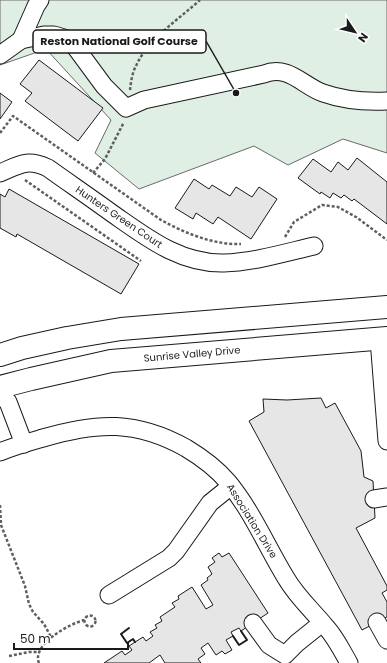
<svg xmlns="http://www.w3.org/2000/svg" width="387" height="663" viewBox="0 0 387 663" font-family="Poppins,sans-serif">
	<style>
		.green { fill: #e0efe3; stroke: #6a6a6a }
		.building { fill: #e6e6e6; stroke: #1a1a1a }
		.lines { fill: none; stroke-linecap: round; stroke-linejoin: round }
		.minor-casing { stroke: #1a1a1a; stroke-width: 19 }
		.major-casing { stroke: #1a1a1a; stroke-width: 24 }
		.path { stroke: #5f5f5f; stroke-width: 2.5; stroke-dasharray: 3 2; stroke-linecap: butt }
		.minor { stroke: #fff; stroke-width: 17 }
		.major { stroke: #fff; stroke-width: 22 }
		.wall { stroke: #1a1a1a; stroke-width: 2 }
		.labels { text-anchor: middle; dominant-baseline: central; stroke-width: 3; stroke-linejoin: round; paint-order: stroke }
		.street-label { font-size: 10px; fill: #1a1a1a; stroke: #fff }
		.leader { fill: none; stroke: #1a1a1a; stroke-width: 1.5 }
		.callout-dot { fill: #1a1a1a; stroke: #fff; stroke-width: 1.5 }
		.callout { fill: #fff; stroke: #1a1a1a; stroke-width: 1.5 }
		.callout-label { font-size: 11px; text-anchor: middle; font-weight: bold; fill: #1a1a1a }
	</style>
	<rect width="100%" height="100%" fill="#fff"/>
	<path class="green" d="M0 0H387V153L343 139 288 165 254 146 139 189 95 153 111 120 46 49 0 65Z"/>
	<g class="building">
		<path d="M39 60 103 108 78 141 25 101 32 93 20 84Z"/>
		<path d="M0 93 12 102 0 119Z"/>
		<path d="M357 158 387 182V224L354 199 352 201 344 195 341 198 333 193 330 198 321 192 320 194 298 178 313 159 331 172 338 162 348 170Z"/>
		<path d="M194 179 209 189 212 185 230 196 236 187 252 197 259 187 277 199 251 239 218 217 213 224 196 213 193 219 175 208Z"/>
		<path d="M9 189 139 264 121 294 17 234 16 237 0 228V194L5 197Z"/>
		<path d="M321 398 326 408 335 403 361 451 364 477 373 481 375 518 356 528 387 586V590L382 593 387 602V617L362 630 249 421 264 412 263 399 287 400Z"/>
		<path d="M219 553 222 557 229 553 268 613 241 631 239 628 231 632 233 636 226 640 232 650 225 654 222 651 216 655 208 643 201 648 205 654 198 659 201 663H165L160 655 149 663H104L122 651 125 655 132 650 129 646 143 637 146 641 153 636 150 632 157 628 155 625 162 621 160 617 175 607 172 603 179 599 178 596 192 587 206 609 213 605 201 585 208 580 207 578 212 574 208 567 215 562 212 558Z"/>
	</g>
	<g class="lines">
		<defs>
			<g id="minor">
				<path d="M21 40 36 6 40 0"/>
				<path d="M0 55 21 40 44 35H54L64 38 76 48 104 86 126 108 144 100 264 74C288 64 303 86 323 93 343 100 366 102 387 101"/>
				<path d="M0 173C19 165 27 158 48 168 69 183 91 198 113 214 146 237 180 264 224 263 254 262 284 253 314 246"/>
				<path d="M379 339 387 441"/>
				<path d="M0 395 8 402 24 444"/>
				<path d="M0 452C14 446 29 442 43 438 97 422 136 420 186 448 201 457 217 469 228 482 252 511 267 547 286 578 297 597 313 611 326 627 336 638 342 651 349 663"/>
				<path d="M374 499 387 497"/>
				<path d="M109 595 169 558 176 551 210 503 231 486"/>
				<path d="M377 622 387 640"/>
				<path d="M253 623 269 645 285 655 297 643 322 623"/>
			</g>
			<g id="major">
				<path d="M0 355 22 348 67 338 121 329 387 307"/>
				<path d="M0 387 31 379 111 361 387 338"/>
			</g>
		</defs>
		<use href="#minor" class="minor-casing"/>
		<use href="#major" class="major-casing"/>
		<g class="path">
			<path d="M130 90C131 82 132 73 136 66 147 40 179 19 200 0"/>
			<path d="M0 133 13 116 161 220C185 233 213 245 241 244"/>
			<path d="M93 173 105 159 124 122"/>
			<path d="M25 180 141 261"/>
			<path d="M285 237 294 222 322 205 338 207 356 217 387 240"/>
			<path d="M0 505 1 525 25 586 29 604 33 612 44 624 51 637"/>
			<circle cx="90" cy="621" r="5.5"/>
			<path d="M9 656 29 652H39"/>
			<path d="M39 663C31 645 70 623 85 620"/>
		</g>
		<use href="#minor" class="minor"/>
		<use href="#major" class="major"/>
		<g class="wall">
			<path d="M129 628 121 634 127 643 133 639 135 642"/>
			<path d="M233 636 239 645 247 640 241 631"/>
		</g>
	</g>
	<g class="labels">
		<g class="street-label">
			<text transform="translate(119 217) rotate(34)">Hunters Green Court</text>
			<text transform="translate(192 354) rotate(-5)">Sunrise Valley Drive</text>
			<text transform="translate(252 521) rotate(58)">Association Drive</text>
		</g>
	</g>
	<path class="leader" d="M236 93L206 41"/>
	<circle class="callout-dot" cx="236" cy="93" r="4"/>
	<rect class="callout" x="33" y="30" width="173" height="23" rx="4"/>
	<g class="callout-label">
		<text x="119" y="45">Reston National Golf Course</text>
	</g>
	<g transform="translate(355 32) rotate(125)" stroke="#ffffff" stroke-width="3" paint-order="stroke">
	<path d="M0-3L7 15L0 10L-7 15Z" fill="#1a1a1a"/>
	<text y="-6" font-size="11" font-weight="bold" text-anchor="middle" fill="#1a1a1a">N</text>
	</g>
	<path d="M14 643v6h114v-6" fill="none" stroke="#1a1a1a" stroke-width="2"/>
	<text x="20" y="643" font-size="12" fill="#1a1a1a" stroke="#ffffff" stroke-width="3" paint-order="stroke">50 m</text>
</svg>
